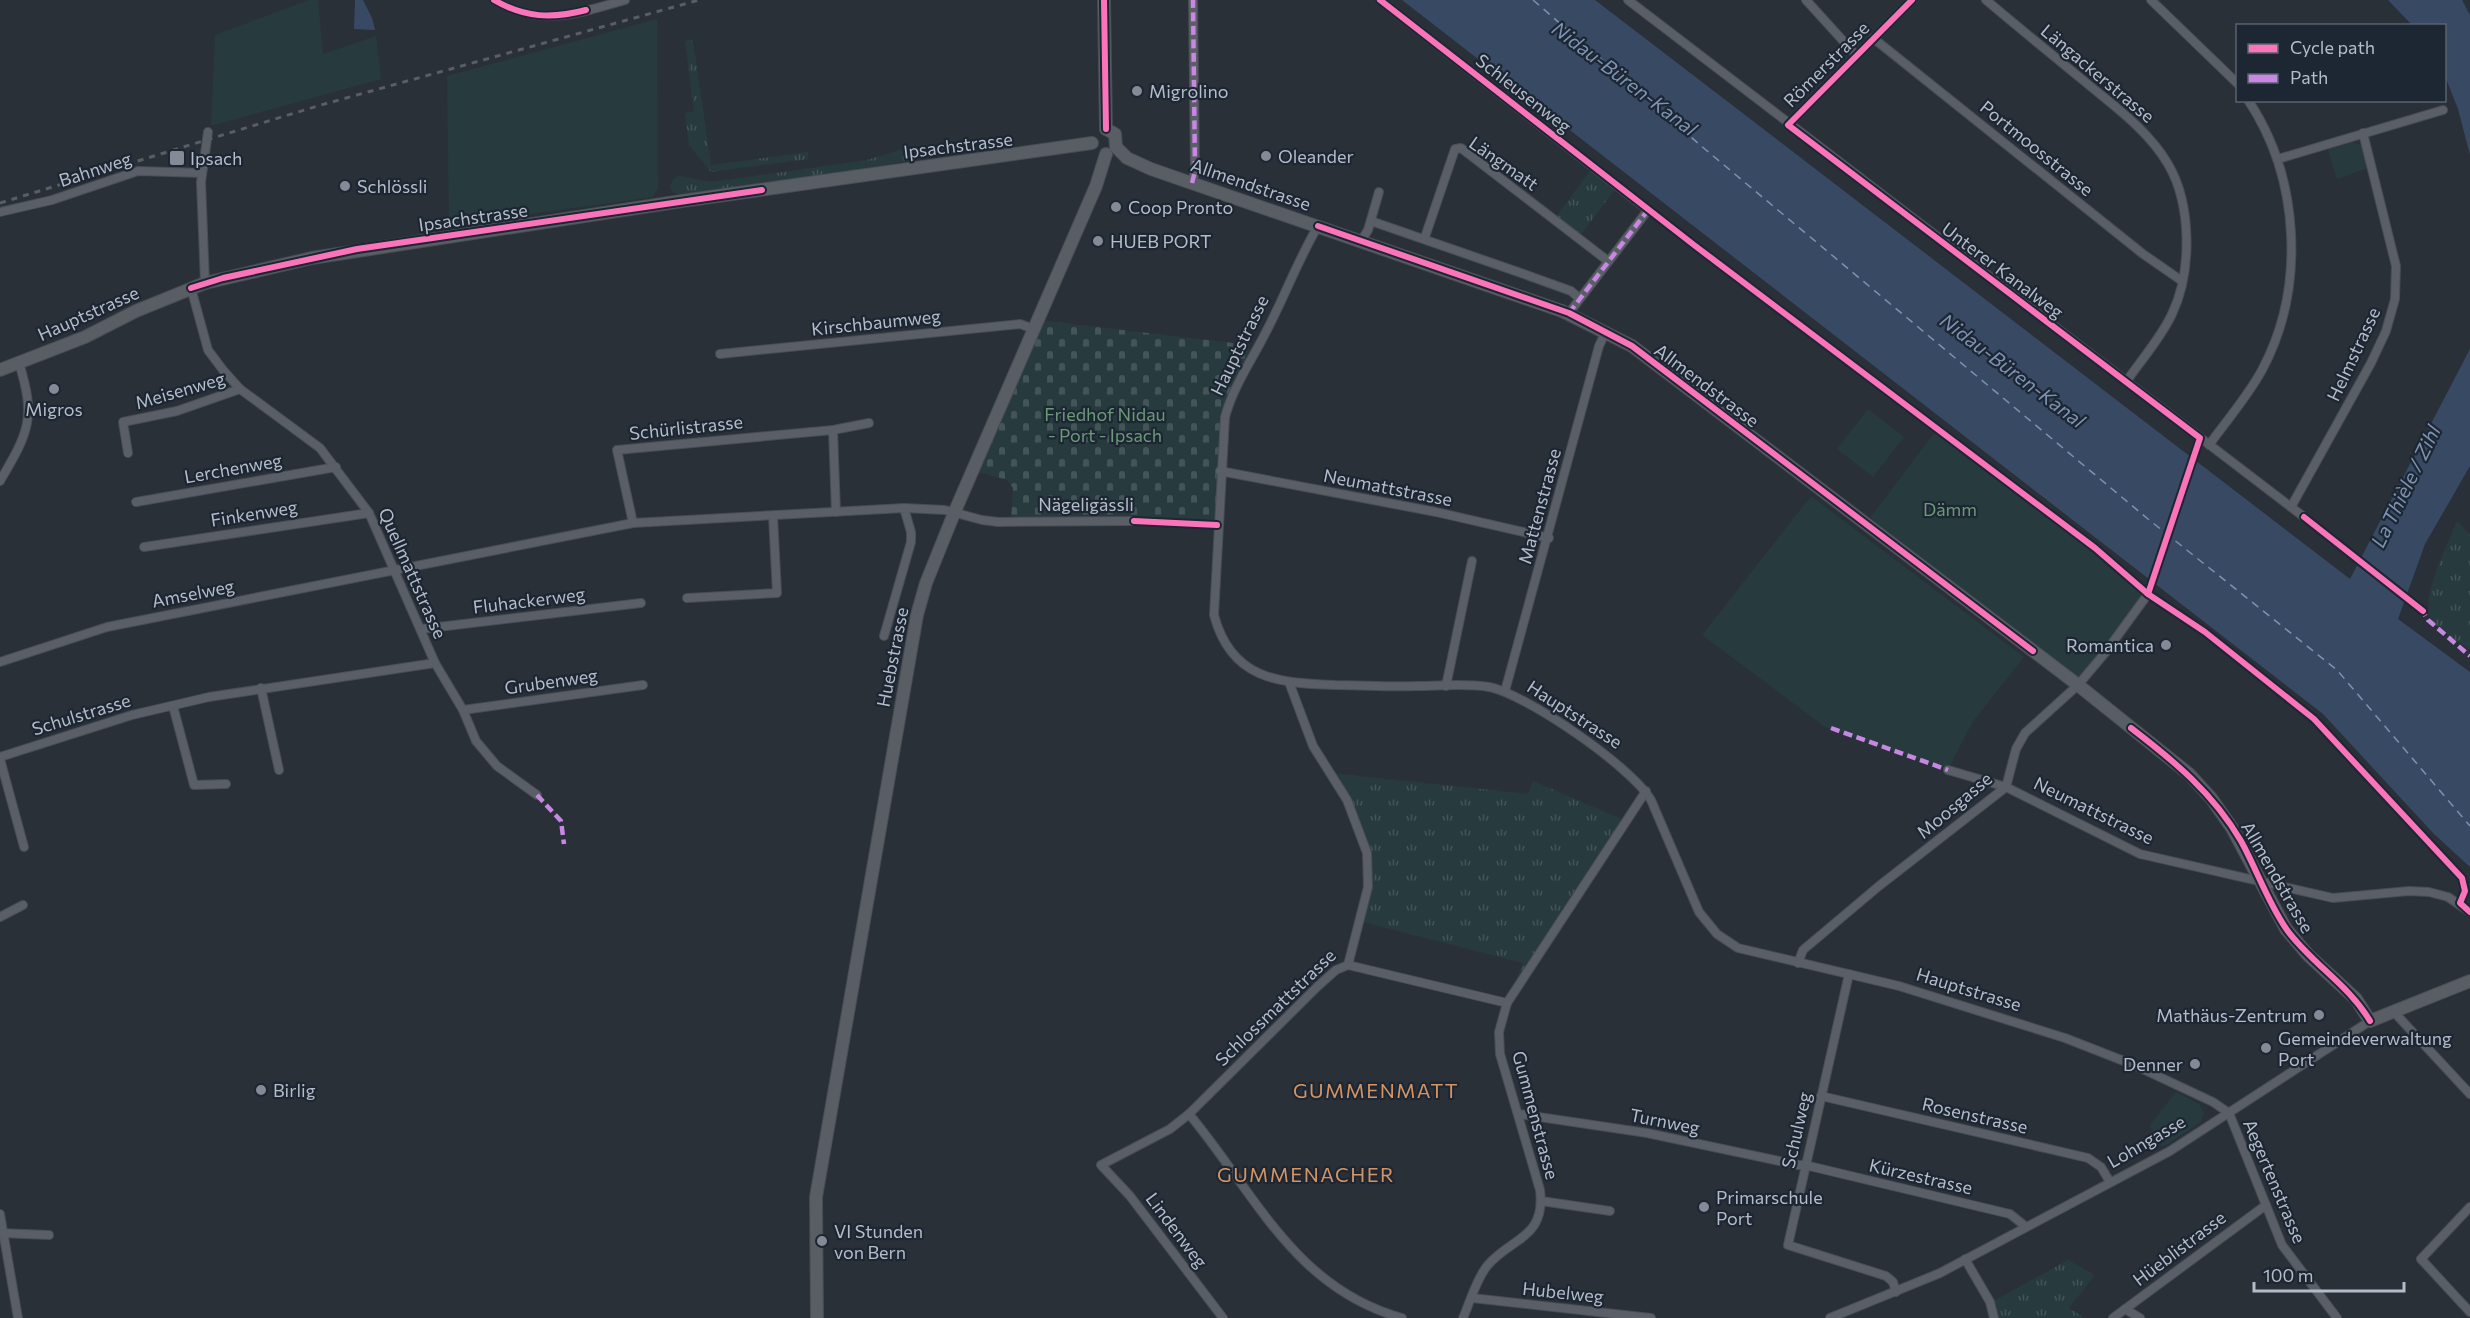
<svg xmlns="http://www.w3.org/2000/svg" width="2470" height="1318" viewBox="0 0 2470 1318" font-family="Commissioner,sans-serif">
	<style>
		.grass { fill: url(#grass-tufts) }
		.cemetery { fill: url(#cemetery-stones) }
		.green { fill: #273a3e }
		.water { fill: #384963 }
		.pier { fill: #2a3038 }
		.lines { fill: none; stroke-linecap: round; stroke-linejoin: round }
		.ferry { stroke: #7c92b1; stroke-width: 1.5; stroke-dasharray: 8 6; stroke-linecap: butt }
		.street-casing { stroke: #484c53; stroke-width: 10 }
		.secondary-casing { stroke: #484c53; stroke-width: 14 }
		.street { stroke: #5a5e66; stroke-width: 8 }
		.secondary { stroke: #595d64; stroke-width: 12 }
		.rail { stroke: #595d64; stroke-width: 3; stroke-dasharray: 6 6; stroke-linecap: butt }
		.quiet { stroke: #c787e3; stroke-width: 4.5; stroke-dasharray: 9 4.5; stroke-linecap: butt }
		.cycleway-casing { stroke: #1d2633; stroke-width: 10 }
		.cycleway { stroke: #fb73b8; stroke-width: 6 }
		.poi-dot { fill: #848b96; stroke: #1d2633; stroke-width: 2 }
		.labels { text-anchor: middle; dominant-baseline: central; stroke-width: 4.5; stroke-linejoin: round; paint-order: stroke }
		.street-label { font-size: 18px; fill: #b4bcc9; stroke: #1d2633 }
		.poi-label { font-size: 18px; fill: #b4bcc9; stroke: #1d2633; text-anchor: start }
		.park-label { font-size: 18px; fill: #6b9a76; stroke: #1d2633 }
		.water-label { font-size: 20px; font-style: italic; fill: #7c92b1; stroke: #1d2633 }
		.neighbourhood-label { font-size: 20px; letter-spacing: 1.5px; fill: #d59563; stroke: #1d2633 }
	</style>
	<defs>
		<pattern id="grass-tufts" width="24" height="20" patternUnits="userSpaceOnUse" patternTransform="scale(1.5)"><rect width="24" height="20" fill="#273a3e"/><path d="M3 7l-1-3M5 7V3M7 7l1-3M15 17l-1-3M17 17v-4M19 17l1-3" fill="none" stroke="#445559"/></pattern>
		<pattern id="cemetery-stones" width="16" height="16" patternUnits="userSpaceOnUse" patternTransform="scale(1.5)"><rect width="16" height="16" fill="#273a3e"/><path d="M2 7V4a2 2 0 0 1 4 0v3zM10 15v-3a2 2 0 0 1 4 0v3z" fill="#445559"/></pattern>
	</defs>
	<rect width="100%" height="100%" fill="#2a3038"/>
	<g class="grass">
		<path d="M693 40 711 165 808 152V159L711 172 689 145 685 113 694 111 685 41Z"/>
		<path d="M914 146 923 149 924 158 826 175 682 195 674 193 670 187 673 179 679 176 712 182 867 160Z"/>
		<path d="M1592 168 1616 188 1580 236 1556 217Z"/>
		<path d="M2457 521 2470 535V650C2459 642 2442 633 2433 622 2417 601 2449 543 2457 521Z"/>
		<path d="M1331 773 1528 794 1533 781 1626 821 1507 1003 1523 963 1359 921 1368 887 1367 853Z"/>
		<path d="M2068 1260 2095 1275 2069 1308 2085 1318H1999L1994 1301Z"/>
	</g>
	<path class="cemetery" d="M1038 320 1233 343 1253 351 1231 398 1217 525 1134 521H1011L1013 488 1007 480 979 472 1035 342Z"/>
	<g class="green">
		<path d="M309 0H318L323 54 376 36 381 79 211 126 215 35Z"/>
		<path d="M657 19 658 188 653 197 449 225 447 76Z"/>
		<path d="M2352 142 2362 145 2368 168 2337 179 2328 150Z"/>
		<path d="M1868 409 1904 437 1873 477 1837 449Z"/>
		<path d="M1938 428 2102 556 2147 598 2081 680 1870 518Z"/>
		<path d="M1811 496 2024 657 1972 723 1948 770 1825 727 1702 635Z"/>
		<path d="M2176 1092 2199 1104 2204 1112 2201 1122 2163 1147 2155 1139 2150 1125Z"/>
	</g>
	<g class="water">
		<path d="M355 0H363L372 18 375 30 354 29Z"/>
		<path d="M1402 0H1595L2350 579 2470 349V466L2425 544 2398 619 2470 672V867L2434 834 2323 714Z"/>
		<path d="M2388 0H2462L2470 15V155L2458 109 2445 76 2444 26 2412 25Z"/>
	</g>
	<path class="pier" d="M2191 452 2196 457 2153 585 2148 581Z"/>
	<g class="lines">
		<path class="ferry" d="M1533 0 1706 150 2148 519 2337 670 2470 826"/>
		<defs>
			<g id="street">
				<path d="M494 0C541 27 576 14 625 0"/>
				<path d="M1380 0 1648 210 1569 313"/>
				<path d="M1628 0 2304 517"/>
				<path d="M1806 0 1856 55"/>
				<path d="M1986 0C2018 27 2051 54 2084 81 2114 106 2148 130 2168 164 2192 205 2192 272 2172 314 2161 338 2141 360 2126 382"/>
				<path d="M2151 0 2238 84"/>
				<path d="M1873 38 2143 254 2182 281"/>
				<path d="M1788 125 1912 0"/>
				<path d="M2278 159 2443 110"/>
				<path d="M1192 183 1195 171 1193 0"/>
				<path d="M0 212 52 200 138 171 202 173"/>
				<path d="M1371 221 1521 273 1571 291 1579 298"/>
				<path d="M1318 226C1299 258 1286 293 1269 326 1254 357 1234 384 1225 417L1214 615C1231 679 1277 683 1335 685 1362 685 1389 687 1417 686 1440 686 1466 683 1489 687 1526 694 1632 767 1651 800L1699 912 1717 934 1738 948 1899 986 2065 1038 2134 1065 2213 1102 2229 1113"/>
				<path d="M1425 237 1455 149 1461 148 1608 261"/>
				<path d="M1361 241 1368 230 1379 192"/>
				<path d="M205 283 201 182 208 132"/>
				<path d="M191 288 208 350 223 370 240 389 320 448 369 513 435 663 463 710 476 741 497 766 537 795"/>
				<path d="M720 354 1020 324 1034 329"/>
				<path d="M833 430 869 423"/>
				<path d="M2209 445C2227 420 2248 396 2262 370 2306 288 2300 178 2248 100"/>
				<path d="M128 453 123 422 177 411 240 389"/>
				<path d="M1220 471 1436 512 1549 538"/>
				<path d="M0 481C29 432 36 418 19 363"/>
				<path d="M136 502 336 467"/>
				<path d="M2291 507 2371 363 2386 331 2395 299 2396 266 2363 133"/>
				<path d="M633 523 617 450 833 430 836 512"/>
				<path d="M144 547 369 513"/>
				<path d="M687 598 777 593 773 516"/>
				<path d="M421 629 641 603"/>
				<path d="M884 636 911 542V532L904 508"/>
				<path d="M0 662 107 627 633 523 904 508 945 510 982 520 998 522 1134 521"/>
				<path d="M1289 682 1313 746 1347 800 1367 853 1368 887 1348 965"/>
				<path d="M1446 686 1472 561"/>
				<path d="M261 688 279 770"/>
				<path d="M1505 691 1599 346 1606 331"/>
				<path d="M173 706 194 785 226 784"/>
				<path d="M463 710 643 685"/>
				<path d="M0 757 132 715 209 697 435 663"/>
				<path d="M0 759 24 847"/>
				<path d="M1948 770 2006 787 2140 854 2333 898 2409 891 2429 892 2448 897 2470 912"/>
				<path d="M0 917 23 905"/>
				<path d="M1798 963 1803 950 1879 886 2006 787 2016 749 2025 733 2078 685 2105 653 2148 594"/>
				<path d="M1348 965 1507 1003"/>
				<path d="M1849 974 1788 1245 1886 1276 1893 1282 1896 1292"/>
				<path d="M2393 1011 2470 1094"/>
				<path d="M1821 1096 2088 1158 2101 1167 2110 1182"/>
				<path d="M2229 1113 2282 1245 2337 1318"/>
				<path d="M1189 1114C1255 1193 1294 1288 1402 1318"/>
				<path d="M1519 1114 1647 1133 1798 1165H1805L2010 1214 2025 1226"/>
				<path d="M1541 1201 1610 1211"/>
				<path d="M2470 1207 2421 1259 2470 1312"/>
				<path d="M0 1214 18 1318"/>
				<path d="M0 1233 49 1235"/>
				<path d="M1965 1259 1990 1302 1994 1318"/>
				<path d="M1472 1298 1651 1318"/>
				<path d="M2125 1309 2140 1318"/>
				<path d="M1223 1318 1130 1196 1101 1165 1170 1129 1189 1114 1318 986 1336 970 1348 965"/>
				<path d="M1463 1318C1470 1302 1476 1280 1487 1266 1511 1237 1546 1239 1540 1190L1500 1054 1499 1032 1507 1003 1646 791"/>
				<path d="M1830 1318 1940 1273 2170 1151 2370 1021"/>
				<path d="M2113 1318 2266 1205"/>
			</g>
			<g id="secondary">
				<path d="M1104 0 1106 129"/>
				<path d="M1106 129 1115 134 1116 147"/>
				<path d="M1116 147 1127 158 1151 169 1562 311 1632 346 2078 685 2189 774 2211 798 2232 828 2286 929 2308 955 2356 999 2370 1021 2470 981"/>
				<path d="M0 370 85 337 136 311 205 283 312 258 682 201 1092 143"/>
				<path d="M817 1318 816 1197 917 615 926 583 955 511 1096 186 1106 154"/>
			</g>
		</defs>
		<use href="#street" class="street-casing"/>
		<use href="#secondary" class="secondary-casing"/>
		<use href="#street" class="street"/>
		<use href="#secondary" class="secondary"/>
		<path class="rail" d="M0 203 321 105 699 0"/>
		<g class="quiet">
			<path d="M1192 183 1195 171 1193 0"/>
			<path d="M1569 313 1648 210 1645 207"/>
			<path d="M2421 608 2428 620 2470 656"/>
			<path d="M1831 728 1948 770"/>
			<path d="M537 795 561 821 564 844"/>
		</g>
		<defs>
			<g id="cycleway">
				<path d="M494 0C525 18 552 19 586 10"/>
				<path d="M1104 0 1106 129"/>
				<path d="M1380 0 1694 245 2095 548 2148 594 2205 632 2314 719 2462 878 2465 891 2460 903 2470 912"/>
				<path d="M1912 0 1788 125 2200 438 2148 594"/>
				<path d="M1318 226 1569 313 1632 346 2033 651"/>
				<path d="M191 288 223 278 357 249 762 190"/>
				<path d="M2304 517 2423 611"/>
				<path d="M1134 521 1217 525"/>
				<path d="M2131 728C2174 761 2213 793 2241 841 2257 870 2268 903 2287 930 2312 964 2349 985 2370 1021"/>
			</g>
		</defs>
		<use href="#cycleway" class="cycleway-casing"/>
		<use href="#cycleway" class="cycleway"/>
	</g>
	<g class="poi-dot">
		<circle cx="1137" cy="91" r="6"/>
		<circle cx="1266" cy="156" r="6"/>
		<rect x="169" y="150" width="16" height="16" rx="3"/>
		<circle cx="345" cy="186" r="6"/>
		<circle cx="1116" cy="207" r="6"/>
		<circle cx="1098" cy="241" r="6"/>
		<circle cx="54" cy="389" r="6"/>
		<circle cx="2166" cy="645" r="6"/>
		<circle cx="2319" cy="1015" r="6"/>
		<circle cx="2266" cy="1048" r="6"/>
		<circle cx="2195" cy="1064" r="6"/>
		<circle cx="261" cy="1090" r="6"/>
		<circle cx="1704" cy="1207" r="6"/>
		<circle cx="822" cy="1241" r="6"/>
	</g>
	<g class="labels">
		<g class="street-label">
			<text transform="translate(1826 64) rotate(-45)">Römerstrasse</text>
			<text transform="translate(2098 73) rotate(40)">Längackerstrasse</text>
			<text transform="translate(1524 93) rotate(38)">Schleusenweg</text>
			<text transform="translate(958 145) rotate(-7)">Ipsachstrasse</text>
			<text transform="translate(2037 148) rotate(39)">Portmoosstrasse</text>
			<text transform="translate(1504 163) rotate(35)">Längmatt</text>
			<text transform="translate(95 169) rotate(-18)">Bahnweg</text>
			<text transform="translate(1251 184) rotate(19)">Allmendstrasse</text>
			<text transform="translate(473 217) rotate(-8)">Ipsachstrasse</text>
			<text transform="translate(2003 270) rotate(37)">Unterer Kanalweg</text>
			<text transform="translate(88 313) rotate(-24)">Hauptstrasse</text>
			<text transform="translate(876 322) rotate(-6)">Kirschbaumweg</text>
			<text transform="translate(1239 345) rotate(-64)">Hauptstrasse</text>
			<text transform="translate(2353 354) rotate(-65)">Helmstrasse</text>
			<text transform="translate(1707 385) rotate(37)">Allmendstrasse</text>
			<text transform="translate(180 390) rotate(-16)">Meisenweg</text>
			<text transform="translate(686 427) rotate(-6)">Schürlistrasse</text>
			<text transform="translate(233 468) rotate(-10)">Lerchenweg</text>
			<text transform="translate(1388 487) rotate(11)">Neumattstrasse</text>
			<text x="1086" y="504">Nägeligässli</text>
			<text transform="translate(1539 506) rotate(-75)">Mattenstrasse</text>
			<text transform="translate(254 513) rotate(-9)">Finkenweg</text>
			<text transform="translate(413 573) rotate(66)">Quellmattstrasse</text>
			<text transform="translate(193 593) rotate(-11)">Amselweg</text>
			<text transform="translate(529 600) rotate(-7)">Fluhackerweg</text>
			<text transform="translate(892 657) rotate(-79)">Huebstrasse</text>
			<text transform="translate(551 681) rotate(-8)">Grubenweg</text>
			<text transform="translate(81 714) rotate(-17)">Schulstrasse</text>
			<text transform="translate(1575 714) rotate(33)">Hauptstrasse</text>
			<text transform="translate(1954 805) rotate(-40)">Moosgasse</text>
			<text transform="translate(2094 810) rotate(26)">Neumattstrasse</text>
			<text transform="translate(2278 877) rotate(60)">Allmendstrasse</text>
			<text transform="translate(1969 989) rotate(17)">Hauptstrasse</text>
			<text transform="translate(1275 1007) rotate(-44)">Schlossmattstrasse</text>
			<text transform="translate(1536 1115) rotate(75)">Gummenstrasse</text>
			<text transform="translate(1975 1115) rotate(13)">Rosenstrasse</text>
			<text transform="translate(1665 1121) rotate(11)">Turnweg</text>
			<text transform="translate(1796 1130) rotate(-77)">Schulweg</text>
			<text transform="translate(2146 1141) rotate(-30)">Lohngasse</text>
			<text transform="translate(1921 1176) rotate(13)">Kürzestrasse</text>
			<text transform="translate(2275 1181) rotate(67)">Aegertenstrasse</text>
			<text transform="translate(1177 1230) rotate(53)">Lindenweg</text>
			<text transform="translate(2179 1248) rotate(-37)">Hüeblistrasse</text>
			<text transform="translate(1563 1292) rotate(6)">Hubelweg</text>
		</g>
		<g class="poi-label">
			<text x="1149" y="91">Migrolino</text>
			<text x="1278" y="156">Oleander</text>
			<text x="190" y="158">Ipsach</text>
			<text x="357" y="186">Schlössli</text>
			<text x="1128" y="207">Coop Pronto</text>
			<text x="1110" y="241">HUEB PORT</text>
			<text x="54" y="409" text-anchor="middle">Migros</text>
			<text x="2154" y="645" text-anchor="end">Romantica</text>
			<text x="2307" y="1015" text-anchor="end">Mathäus-Zentrum</text>
			<text x="2278" y="1038">Gemeindeverwaltung<tspan x="2278" dy="21">Port</tspan></text>
			<text x="2183" y="1064" text-anchor="end">Denner</text>
			<text x="273" y="1090">Birlig</text>
			<text x="1716" y="1197">Primarschule<tspan x="1716" dy="21">Port</tspan></text>
			<text x="834" y="1231">VI Stunden<tspan x="834" dy="21">von Bern</tspan></text>
		</g>
		<g class="park-label">
			<text x="1105" y="414">Friedhof Nidau<tspan x="1105" dy="21">- Port - Ipsach</tspan></text>
			<text x="1950" y="509">Dämm</text>
		</g>
		<g class="water-label">
			<text transform="translate(1625 78) rotate(37)">Nidau-Büren-Kanal</text>
			<text transform="translate(2013 370) rotate(37)">Nidau-Büren-Kanal</text>
			<text transform="translate(2405 486) rotate(-64)">La Thièle / Zihl</text>
		</g>
		<g class="neighbourhood-label">
			<text x="1376" y="1090">GUMMENMATT</text>
			<text x="1306" y="1174">GUMMENACHER</text>
		</g>
	</g>
	<rect x="2236" y="24" width="210" height="78" fill="#1d2633" stroke="#59626f" stroke-width="1.5"/>
	<rect x="2248" y="44" width="30" height="9" fill="#fb73b8" stroke="#59626f" stroke-width="1.5"/>
	<text x="2290" y="54" font-size="18" fill="#b4bcc9">Cycle path</text>
	<rect x="2248" y="74" width="30" height="9" fill="#c787e3" stroke="#59626f" stroke-width="1.5"/>
	<text x="2290" y="84" font-size="18" fill="#b4bcc9">Path</text>
	<path d="M2254 1282v9h150v-9" fill="none" stroke="#b4bcc9" stroke-width="3"/>
	<text x="2263" y="1282" font-size="18" fill="#b4bcc9" stroke="#1d2633" stroke-width="4.5" paint-order="stroke">100 m</text>
</svg>
